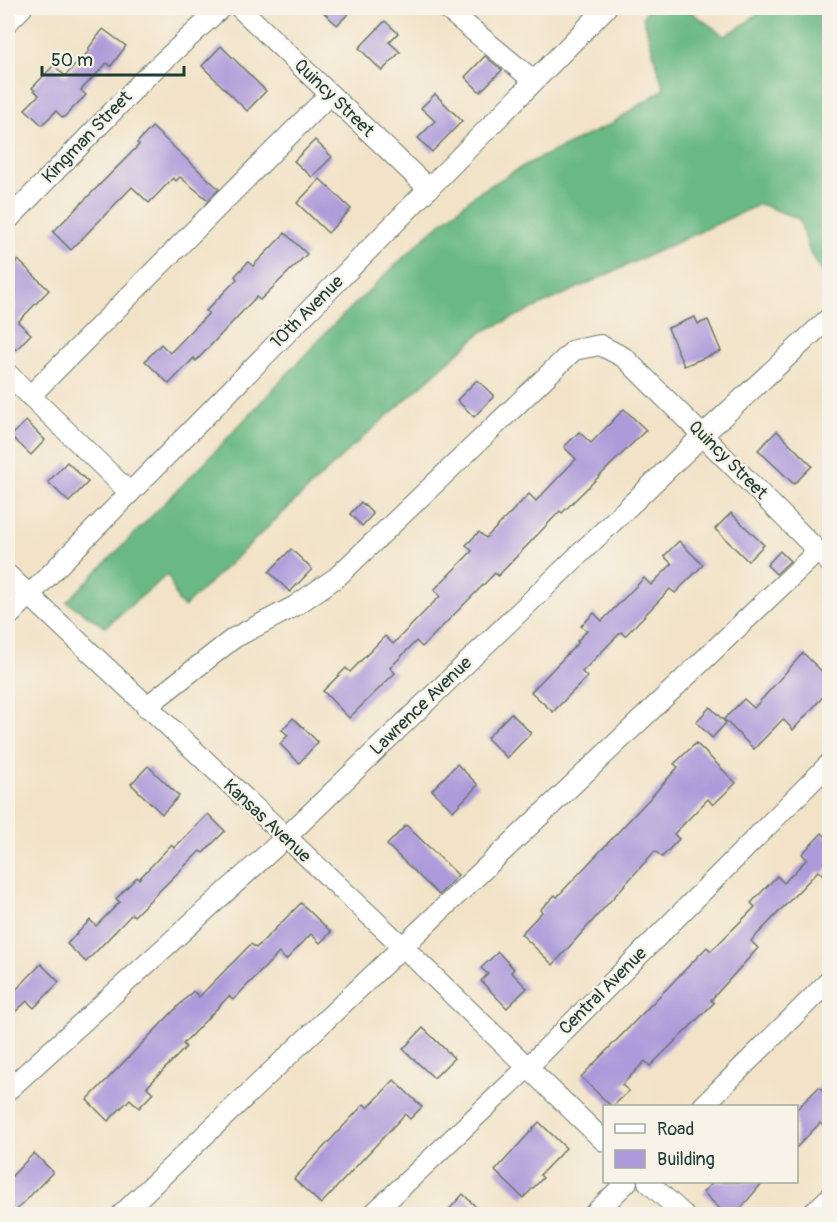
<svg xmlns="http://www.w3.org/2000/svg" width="837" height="1222" viewBox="0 0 837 1222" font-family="Pangolin,sans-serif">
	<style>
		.forest { fill: #6bb984; stroke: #457b5c; stroke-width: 1.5 }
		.building { fill: #ad9ada }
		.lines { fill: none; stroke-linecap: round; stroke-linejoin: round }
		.minor-casing { stroke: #697768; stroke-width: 22 }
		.minor { stroke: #fff; stroke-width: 20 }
		.labels { text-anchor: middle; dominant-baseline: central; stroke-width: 5; stroke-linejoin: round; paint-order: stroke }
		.street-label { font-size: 18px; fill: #1f3d34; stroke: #f7f3e8 }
	</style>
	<rect width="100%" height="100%" fill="#f7f3e8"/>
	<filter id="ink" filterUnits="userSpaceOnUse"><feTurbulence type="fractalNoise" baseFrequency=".0167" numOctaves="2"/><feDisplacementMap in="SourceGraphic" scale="12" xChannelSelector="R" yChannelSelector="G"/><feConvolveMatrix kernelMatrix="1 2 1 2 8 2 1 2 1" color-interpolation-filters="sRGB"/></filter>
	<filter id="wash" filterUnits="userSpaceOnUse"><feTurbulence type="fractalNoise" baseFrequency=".008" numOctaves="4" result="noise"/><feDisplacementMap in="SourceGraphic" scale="24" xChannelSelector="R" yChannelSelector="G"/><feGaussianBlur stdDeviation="1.35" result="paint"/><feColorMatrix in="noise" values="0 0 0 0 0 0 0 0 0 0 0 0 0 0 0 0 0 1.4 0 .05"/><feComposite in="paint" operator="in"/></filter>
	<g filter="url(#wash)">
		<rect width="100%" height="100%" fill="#f2e3c8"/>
		<path class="forest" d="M648 8H685L725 36 746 23 764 8H829V277L826 280 810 253 799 219 760 204 482 332 350 449 184 607 178 601 168 574 105 627 67 602 207 460 331 327 426 236 476 194 527 164 611 124 664 89 643 17Z"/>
		<g id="blocks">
			<g class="building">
				<path d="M319 8H354L337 25Z"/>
				<path d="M385 21 398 33 389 42 400 52 382 71 359 48Z"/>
				<path d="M103 29 126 46 111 66 107 63 81 90 86 95 63 118 56 111 42 125 25 109 39 95 32 88 54 65 65 76 90 50 88 49Z"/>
				<path d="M221 46 266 91 247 111 202 66Z"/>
				<path d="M485 56 502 70 480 92 465 77Z"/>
				<path d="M435 94 462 121 432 152 418 138 435 121 421 108Z"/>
				<path d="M152 127 219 189 208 200 180 177 176 181 173 178 149 203 132 187 71 250 53 232 139 145 137 143Z"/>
				<path d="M315 140 332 157 312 177 294 161Z"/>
				<path d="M320 179 351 209 328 233 297 203Z"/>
				<path d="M285 233 307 254 260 300 256 297 196 361 194 358 169 384 145 361 161 344 170 353 209 313 206 311 237 279 235 276 248 262 253 266Z"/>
				<path d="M18 260 49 290 18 322 31 334 16 350 8 341V271Z"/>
				<path d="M695 317 698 324 708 320 721 351 684 366 668 328Z"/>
				<path d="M477 380 494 396 474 417 457 400Z"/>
				<path d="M624 409 646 430 562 513 560 511 498 576 495 573 422 647 416 641 390 668 395 673 349 718 323 691 346 668 350 672 385 636 393 644 440 596 434 590 472 551 466 545 479 532 486 538 529 494 536 501 576 459 564 447 579 432 591 443Z"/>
				<path d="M26 421 45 440 31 455 11 436Z"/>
				<path d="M777 431 812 466 794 484 758 450Z"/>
				<path d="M67 462 88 482 69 502 48 482Z"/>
				<path d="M361 502 373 514 362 526 350 514Z"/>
				<path d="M731 513 764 545 748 561 715 529Z"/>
				<path d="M679 541 703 565 675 593 670 589 625 636 621 632 582 672 587 677 553 712 531 692 579 642 577 641 587 631 581 626 594 613 602 621 644 578 651 585 672 564 664 556Z"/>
				<path d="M291 549 312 569 290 592 269 572Z"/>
				<path d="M780 551 790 561 776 574 767 565Z"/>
				<path d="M803 653 830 679V689L793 730 783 719 754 749 724 719 744 699 754 708Z"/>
				<path d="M710 707 726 723 712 738 696 722Z"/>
				<path d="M511 713 531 733 507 758 487 738Z"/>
				<path d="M293 718 318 742 299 763 280 744 288 735 282 730Z"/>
				<path d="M696 743 736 783 713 805 708 799 674 834 679 839 662 857 655 851 553 965 521 934 542 912 540 910 555 895 557 897 653 795 678 767 674 764Z"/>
				<path d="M457 764 478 785 453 811 432 790Z"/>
				<path d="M148 766 179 796 162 814 131 784Z"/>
				<path d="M208 814 225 831 203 853 200 851 134 916 132 914 86 962 67 944 90 920 96 926 120 902 116 899 137 877 139 879 171 845 174 848Z"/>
				<path d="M406 825 458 875 439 895 387 845Z"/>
				<path d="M822 833 830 841V867L822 874 818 871 751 941 758 948 711 1000 714 1003 650 1066 645 1061 622 1085 629 1091 612 1107 581 1077 707 947 711 951 755 907 751 903 777 876 784 883 807 859 802 854Z"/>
				<path d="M301 903 331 932 320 943 311 934 286 960 279 953 233 1000 229 996 183 1044 186 1047 147 1087 153 1093 139 1108 130 1099 108 1121 87 1100 193 991 199 997 251 944 256 948Z"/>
				<path d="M498 952 514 969 511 972 527 988 507 1008 481 981 488 974 481 968Z"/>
				<path d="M41 964 59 982 34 1008 27 1001 15 1012 8 1005V998Z"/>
				<path d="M423 1028 454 1058 434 1078 403 1049Z"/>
				<path d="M394 1080 422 1107 410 1119 405 1114 321 1204 294 1179 364 1104 368 1108Z"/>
				<path d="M819 1087 830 1097V1132L820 1123 796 1148V1110Z"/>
				<path d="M539 1122 566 1148 540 1175 543 1178 523 1198 495 1171Z"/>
				<path d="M34 1153 53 1172 12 1215H8V1180Z"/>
				<path d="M713 1182H763L735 1215H726L703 1192Z"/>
				<path d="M463 1194 484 1215H444Z"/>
			</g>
		</g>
	</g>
	<g filter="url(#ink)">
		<use href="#blocks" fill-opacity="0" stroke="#697768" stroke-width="1.5"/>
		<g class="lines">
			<defs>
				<g id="minor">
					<path d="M240 8 429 189"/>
					<path d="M446 8 534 81"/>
					<path d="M8 22 22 8"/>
					<path d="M8 220 145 78 221 8"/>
					<path d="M8 374 130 493"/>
					<path d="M30 396 330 94"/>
					<path d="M8 575 402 946 604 1141"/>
					<path d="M8 617 606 8"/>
					<path d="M146 707 234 638 295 606 337 577 574 350 600 345 625 358 830 563"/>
					<path d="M8 1090 285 838 703 435 830 317"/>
					<path d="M703 1106 830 980"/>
					<path d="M648 1182 683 1214"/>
					<path d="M122 1214 818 551"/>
					<path d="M373 1214 527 1068 830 763"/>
					<path d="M594 1214 627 1182"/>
					<path d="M812 1214 830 1197"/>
				</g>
			</defs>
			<use href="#minor" class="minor-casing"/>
			<use href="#minor" class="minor"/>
		</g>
	</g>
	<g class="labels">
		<g class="street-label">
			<text transform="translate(334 98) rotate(44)">Quincy Street</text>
			<text transform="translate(87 137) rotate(-46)">Kingman Street</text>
			<text transform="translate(307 312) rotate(-45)">10th Avenue</text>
			<text transform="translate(728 460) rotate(45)">Quincy Street</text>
			<text transform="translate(421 706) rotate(-44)">Lawrence Avenue</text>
			<text transform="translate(267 821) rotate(43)">Kansas Avenue</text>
			<text transform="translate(603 991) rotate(-45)">Central Avenue</text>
		</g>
	</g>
	<rect width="837" height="1222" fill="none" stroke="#f7f3e8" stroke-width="30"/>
	<rect x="603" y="1105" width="195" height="78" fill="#f7f3e8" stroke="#a1aaa0" stroke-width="1.5"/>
	<rect x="615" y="1124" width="30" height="9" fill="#ffffff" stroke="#a1aaa0" stroke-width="1.5"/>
	<text x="657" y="1135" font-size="18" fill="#1f3d34">Road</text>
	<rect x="615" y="1150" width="30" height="18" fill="#ad9ada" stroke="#a1aaa0" stroke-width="1.5"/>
	<text x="657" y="1165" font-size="18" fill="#1f3d34">Building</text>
	<path d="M42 66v9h142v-9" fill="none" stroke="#1f3d34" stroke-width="3"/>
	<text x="51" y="66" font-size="18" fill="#1f3d34" stroke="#f7f3e8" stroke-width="4.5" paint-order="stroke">50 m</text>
</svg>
